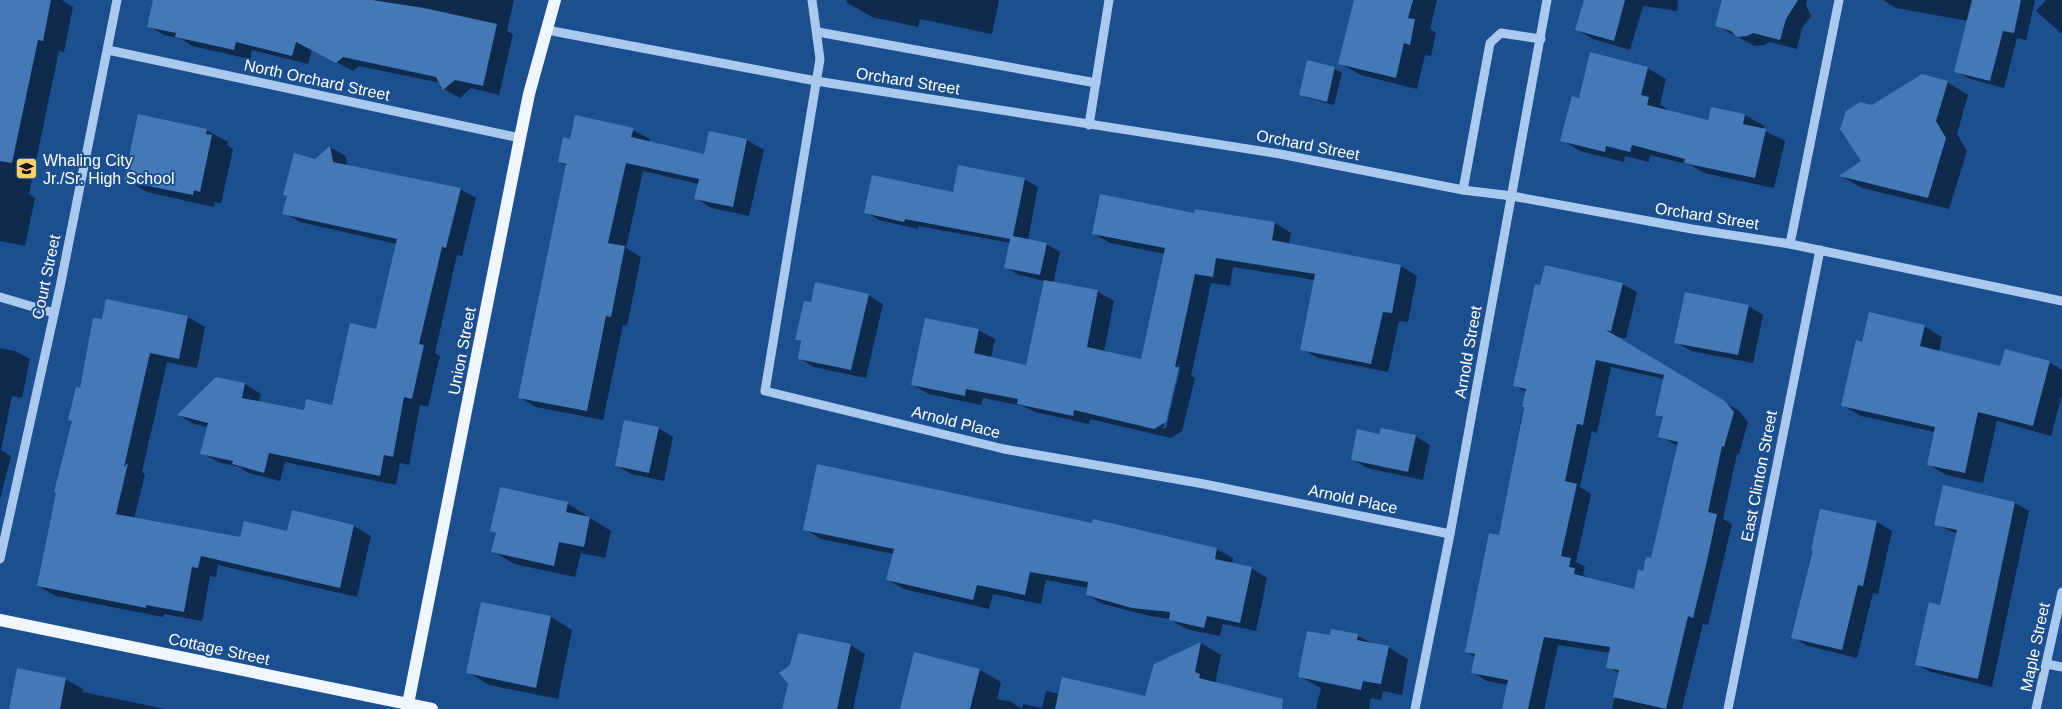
<svg xmlns="http://www.w3.org/2000/svg" width="2062" height="709" viewBox="0 0 2062 709" font-family="Helvetica,sans-serif">
	<style>
		.shadow { fill: #0007; fill-rule: evenodd }
		.building { fill: #4478b7; fill-rule: evenodd }
		.lines { fill: none; stroke-linecap: round; stroke-linejoin: round }
		.minor { stroke: #a9c9ee; stroke-width: 9 }
		.major { stroke: #f0f6ff; stroke-width: 12 }
		.labels { text-anchor: middle; dominant-baseline: central; stroke-width: 4; stroke-linejoin: round; paint-order: stroke }
		.street-label { font-size: 16px; fill: #fff; stroke: #1b4f8f }
		.poi-label { font-size: 16px; fill: #fff; stroke: #1b4f8f; text-anchor: start }
	</style>
	<rect width="100%" height="100%" fill="#1b4f8f"/>
	<g class="shadow">
		<path d="M0 0H62L73 7 64 52 59 51 29 194 35 198 25 246 0 241Z"/>
		<path d="M154 0H514L507 31 513 34 499 95 471 88 460 98 444 89 441 83 359 66 353 71 312 49 308 64 252 50 250 59 192 46 182 39 164 35 148 26Z"/>
		<path d="M847 0H999L992 34 920 19 918 27 872 17 846 2Z"/>
		<path d="M1355 0H1437L1430 29 1436 33 1431 56 1425 55 1417 89 1361 75 1339 63Z"/>
		<path d="M1598 0H1678L1677 11 1643 6 1630 50 1593 39 1577 30Z"/>
		<path d="M1723 0H1807L1806 5 1811 16 1802 28 1797 49 1770 42 1764 45 1755 46 1717 26Z"/>
		<path d="M1883 0H2035L2026 40 2017 38 2004 88 1970 79 1956 71 1968 21 1896 8Z"/>
		<path d="M2046 0H2062V34L2036 11Z"/>
		<path d="M1308 62 1335 69 1342 73 1334 105 1308 98 1300 94Z"/>
		<path d="M1647 68 1666 79 1660 105 1667 109 1666 111 1709 122 1712 108 1745 115 1764 126 1763 130 1785 141 1774 188 1704 173 1691 165 1650 155 1649 162 1625 156 1624 162 1580 151 1562 140 1580 99Z"/>
		<path d="M1947 82 1968 95 1957 134 1967 151 1949 209 1862 188 1841 176 1863 161 1872 106Z"/>
		<path d="M206 130 228 142 227 145 233 149 221 203 215 202 214 207 147 192 126 180Z"/>
		<path d="M633 130 650 139 649 143 705 155 710 132 747 140 764 150 749 216 712 208 695 198 699 184 643 171 626 248 641 257 627 326 623 325 603 420 536 407 519 397 567 166 559 162 571 140Z"/>
		<path d="M330 147 346 156 347 166 460 189 476 198 462 256 457 255 435 353 440 356 428 407 420 405 409 465 400 463 396 485 285 462 280 481 249 473 239 467 218 462 202 453 208 427 194 424 179 415 216 378 245 384 261 394 259 402 305 412 333 406 377 330 397 244 300 222 284 213 316 161Z"/>
		<path d="M1024 179 1038 187 1028 240 1046 244 1060 252 1053 283 1097 291 1114 301 1104 352 1142 360 1165 254 1110 243 1094 234 1195 215 1275 223 1291 233 1289 244 1401 266 1417 276 1408 322 1399 321 1388 372 1318 358 1302 349 1315 280 1233 267 1230 286 1211 283 1191 376 1195 378 1182 431 1171 438 1090 419 1089 424 1035 412 1023 406 983 398 981 405 929 394 913 385 978 330 995 339 991 358 1027 366 1045 281 1019 275 1006 267 1011 243 918 226V229L879 220 865 212ZM1179 362 1180 369 1166 428H1163Z"/>
		<path d="M1622 284 1637 292 1626 338 1616 337 1739 411 1748 422 1739 454H1737L1723 519 1732 524 1708 625 1703 624 1682 709H1612L1620 674 1608 667 1611 653 1558 645 1544 709H1504L1508 685 1487 681 1472 672 1475 657 1467 652 1500 536 1526 392 1514 385ZM1611 367 1664 379 1656 414 1664 419 1659 436 1678 446 1652 559 1634 590 1589 578 1583 575 1585 567 1576 562 1591 494 1580 487 1592 431 1597 433Z"/>
		<path d="M868 295 883 304 866 378 814 367 799 358 802 343 797 340 812 304Z"/>
		<path d="M1748 306 1763 315 1753 363 1691 351 1676 342Z"/>
		<path d="M188 317 205 327 197 368 167 362 142 472 145 474 134 519 241 539 288 532 293 512 354 526 371 536 357 597 218 565 216 577 210 576 202 621 164 614 163 617 56 596 38 586 81 389 103 321Z"/>
		<path d="M1924 326 1942 337 1939 352 2001 368 2006 351 2050 363 2062 370V395L2051 436 1997 421 1983 483 1946 475 1928 464 1935 432 1861 416 1842 405 1863 343Z"/>
		<path d="M0 348 15 351 30 359 22 398 12 396 1 450 11 456 0 499Z"/>
		<path d="M658 428 673 437 664 481 631 474 616 465Z"/>
		<path d="M1380 436H1415L1430 445 1423 480 1367 468 1352 459Z"/>
		<path d="M1944 487 2015 503 2029 511 1992 687 1931 672 1916 664 1941 606 1957 534 1936 524Z"/>
		<path d="M500 488 568 504 611 531 605 558 581 553 575 577 514 564 493 551 497 534 491 531Z"/>
		<path d="M1821 510 1877 522 1892 531 1878 594 1873 593 1857 658 1808 646 1793 637 1814 550Z"/>
		<path d="M1094 521 1217 549 1233 558 1232 564 1251 568 1267 578 1256 631 1223 624 1220 636 1186 629 1170 619 1150 616 1103 604 1087 595 1088 588 1046 580 1041 604 993 594 989 609 904 589 888 580 894 554 821 539 805 529 1093 525Z"/>
		<path d="M551 617 572 630 558 699 489 685 468 672Z"/>
		<path d="M1332 630 1358 636 1373 644 1388 647 1408 659 1402 695 1383 691 1381 700 1371 698 1369 709H1316L1321 688 1299 676 1331 637Z"/>
		<path d="M1201 643 1221 655 1215 684 1265 709H901L915 653 980 670 1001 682 997 699 1011 702 1022 709 1023 704 1042 708 1046 691 1059 694 1146 697 1155 665Z"/>
		<path d="M850 645 865 654 853 709H784Z"/>
		<path d="M65 679 83 689V692L165 709H11Z"/>
	</g>
	<g class="building">
		<path d="M0 0H51L43 41 38 40 12 163 0 161Z"/>
		<path d="M153 0H372L424 8 497 24 483 86 455 80 443 90 436 77 343 57 336 63 296 42 292 56 236 42 234 50 175 37 176 33 147 27Z"/>
		<path d="M1354 0H1413L1408 18 1415 19 1410 45 1404 43 1396 78 1338 64Z"/>
		<path d="M1584 0H1625L1614 41 1575 30Z"/>
		<path d="M1722 0H1798L1786 19 1780 40 1753 33 1747 36 1737 37 1731 31 1715 26Z"/>
		<path d="M1972 0H2021L2014 33 2003 31 1990 81 1954 72Z"/>
		<path d="M1590 52 1648 67 1641 95 1649 97 1647 105 1708 120 1711 107 1745 114 1743 124 1766 129 1755 178 1684 163 1685 159 1632 145 1630 152 1606 146 1605 152 1560 141 1572 96 1579 98Z"/>
		<path d="M1307 60 1335 67 1327 102 1299 95Z"/>
		<path d="M1922 74 1948 81 1936 121 1946 138 1928 198 1839 176 1861 161 1840 129 1846 111 1860 102 1872 105Z"/>
		<path d="M138 114 207 129 206 134 212 135 200 192 194 190 193 195 124 181Z"/>
		<path d="M575 115 634 128 631 137 704 154 709 131 747 139 733 207 694 199 699 179 626 163 608 243 625 246 611 317 606 316 587 411 518 398 566 164 558 162 563 137 570 139Z"/>
		<path d="M330 146 333 162 461 188 446 248 442 247 419 344 424 345 412 399 404 397 393 457 384 455 380 476 269 453 264 473 232 464 233 461 200 454 208 423 177 415 216 377 245 383 242 398 304 410 306 399 332 405 350 323 376 329 397 239 282 214 287 196 283 195 294 153 315 159Z"/>
		<path d="M958 165 1025 178 1013 236 1047 243 1040 275 1004 268 1010 239 905 219 904 222 864 213 872 175 953 192Z"/>
		<path d="M1100 194 1194 213 1195 209 1275 222 1272 240 1401 265 1392 313 1383 312 1371 364 1300 350 1315 274 1216 258 1213 277 1195 274 1175 367H1179L1166 422 1154 429 1074 410 1073 416 1017 404 1018 399 966 389 965 396 911 385 925 318 979 329 974 353 1026 365 1044 280 1098 290 1087 347 1141 359 1165 248 1092 234Z"/>
		<path d="M1545 265 1623 283 1611 331 1606 330 1725 401 1734 412 1724 447 1722 446 1708 512 1717 514 1707 561 1693 618 1688 616 1666 709 1613 697 1619 670 1606 668 1610 647 1544 637 1528 709H1502L1508 680 1471 673 1475 654 1465 652 1489 533 1499 535 1524 407H1522L1526 389 1513 386 1535 284 1540 285ZM1596 360 1664 375 1655 415 1663 417 1658 437 1678 442 1651 558 1646 557 1643 571 1638 569 1634 589 1574 574 1575 568 1569 567 1571 558 1561 556 1577 484 1565 481 1577 424 1583 425Z"/>
		<path d="M815 282 869 294 851 370 798 359 801 341 795 340 804 301 811 302Z"/>
		<path d="M1685 292 1749 305 1738 355 1674 343Z"/>
		<path d="M106 299 188 316 179 359 150 353 124 467 128 463 116 514 240 537 244 521 287 531 292 510 354 525 340 588 201 556 198 568 192 567 184 612 146 605V608L37 586 56 493 54 492 72 421 68 420 76 387 80 388 93 318 102 319Z"/>
		<path d="M1869 312 1925 325 1920 346 2000 366 2005 349 2050 361 2033 426 1978 412 1965 473 1927 465 1935 427 1841 406 1856 340 1862 342Z"/>
		<path d="M624 420 659 427 649 473 615 466Z"/>
		<path d="M1381 428 1416 435 1408 472 1351 460 1357 429 1379 434Z"/>
		<path d="M817 464 1092 523 1093 519 1217 548 1215 559 1252 567 1240 623 1207 616 1204 628 1169 620 1170 612 1132 608 1086 595 1088 582 1030 572 1025 595 977 585 973 600 886 580 894 549 803 530Z"/>
		<path d="M1943 485 2015 502 1978 679 1915 665 1929 602 1940 605 1957 530 1934 525Z"/>
		<path d="M500 487 568 502 566 512 590 517 584 547 559 542 554 566 491 552 496 533 490 531Z"/>
		<path d="M1820 509 1877 521 1863 586 1858 585 1842 650 1791 638 1813 550H1811Z"/>
		<path d="M481 602 551 616 536 688 466 673Z"/>
		<path d="M1331 629 1358 634 1357 640 1389 646 1381 684 1363 681 1361 690 1298 677 1307 631 1330 635Z"/>
		<path d="M798 633 851 644 837 709H782L788 684 779 673 790 665Z"/>
		<path d="M1201 642 1195 672 1200 674 1199 678 1283 699 1282 709H1055L1062 677 1145 696 1154 664Z"/>
		<path d="M914 652 980 669 970 709H900Z"/>
		<path d="M17 668 66 678 60 709H9Z"/>
	</g>
	<g class="lines">
		<g class="minor">
			<path d="M812 0 820 59 765 391 1004 449 1204 484 1450 534"/>
			<path d="M547 30 816 81 1280 154 1463 190 1512 196 1692 229 1790 244 2062 301"/>
			<path d="M818 32 1096 83"/>
			<path d="M108 50 520 138"/>
			<path d="M1089 125 1109 0"/>
			<path d="M1463 190 1490 43 1501 33 1541 39"/>
			<path d="M1790 244 1839 0"/>
			<path d="M0 297 54 313"/>
			<path d="M0 559 60 287 117 0"/>
			<path d="M2047 664 2062 667"/>
			<path d="M1415 709 1450 534 1547 0"/>
			<path d="M1728 709 1820 250"/>
			<path d="M2036 709 2062 592"/>
		</g>
		<g class="major">
			<path d="M0 620 432 709"/>
			<path d="M407 709 520 138 529 94 555 0"/>
		</g>
	</g>
	<defs>
		<symbol id="school-square" viewBox="-11 -11 22 22"><rect x="-9" y="-9" width="18" height="18" rx="4" fill="#ffd166" stroke="#1b4f8f"/><path d="M0-5L7-2L0 1L-7-2ZM-4 1L0 2.5L4 1V4Q0 6-4 4Z" fill="#111"/></symbol>
	</defs>
	<g fill-rule="evenodd">
		<use href="#school-square" x="14" y="156" width="25" height="25"/>
	</g>
	<g class="labels">
		<g class="street-label">
			<text transform="translate(317 80) rotate(12)">North Orchard Street</text>
			<text transform="translate(908 81) rotate(9)">Orchard Street</text>
			<text transform="translate(1308 145) rotate(11)">Orchard Street</text>
			<text transform="translate(1707 216) rotate(9)">Orchard Street</text>
			<text transform="translate(46 277) rotate(-78)">Court Street</text>
			<text transform="translate(462 351) rotate(-79)">Union Street</text>
			<text transform="translate(1468 352) rotate(-80)">Arnold Street</text>
			<text transform="translate(956 422) rotate(14)">Arnold Place</text>
			<text transform="translate(1759 476) rotate(-79)">East Clinton Street</text>
			<text transform="translate(1353 499) rotate(12)">Arnold Place</text>
			<text transform="translate(2035 647) rotate(-78)">Maple Street</text>
			<text transform="translate(219 649) rotate(12)">Cottage Street</text>
		</g>
		<g class="poi-label">
			<text x="43" y="160">Whaling City<tspan x="43" dy="18">Jr./Sr. High School</tspan></text>
		</g>
	</g>
</svg>
